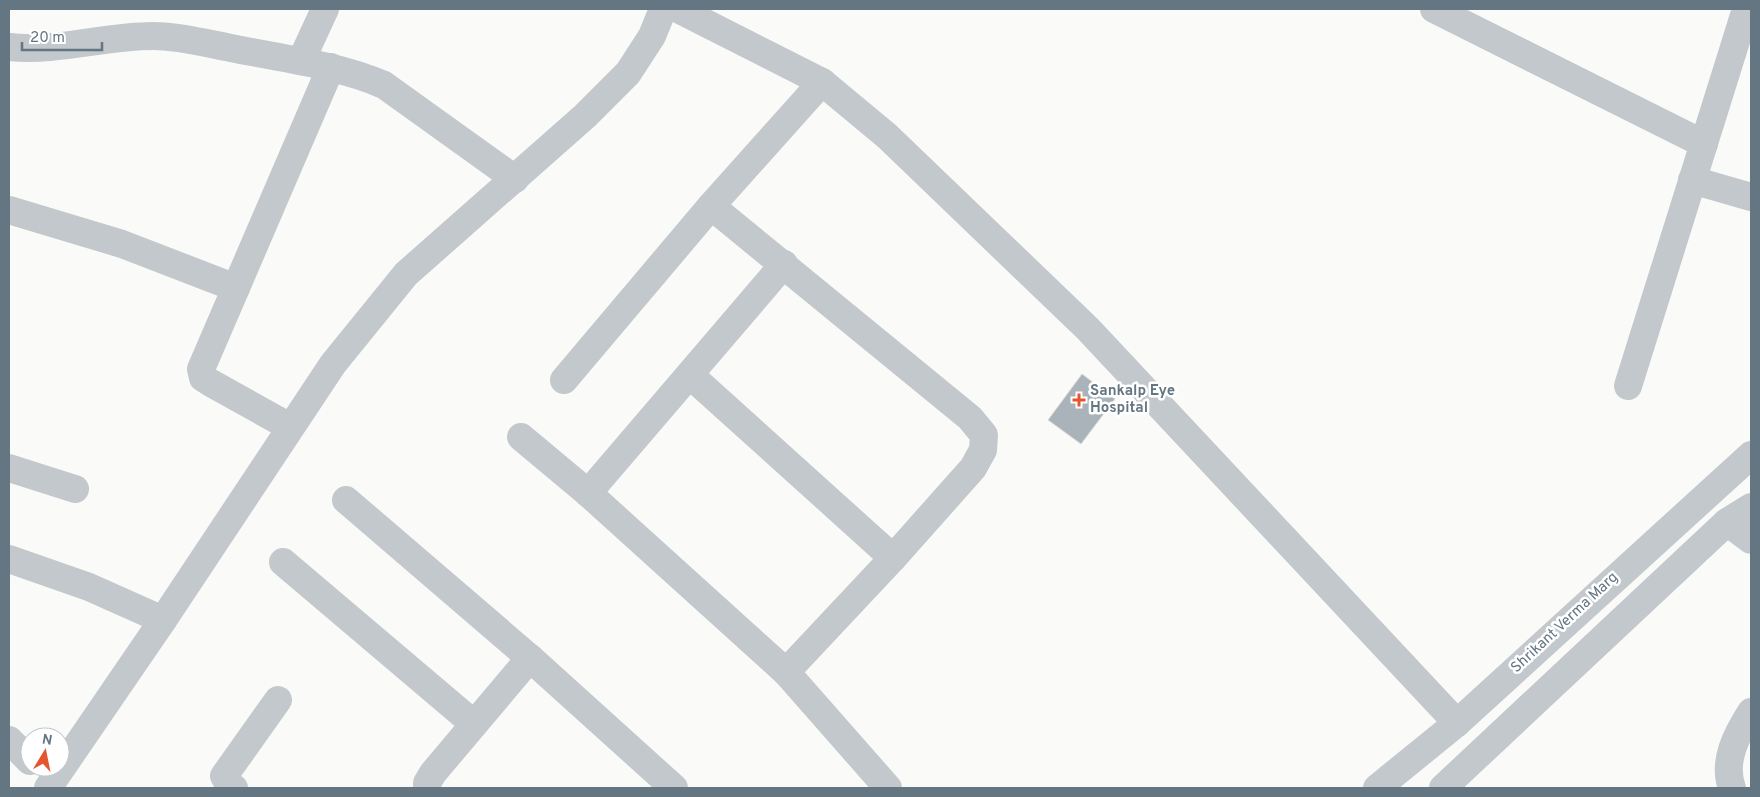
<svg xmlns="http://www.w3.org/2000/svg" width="1760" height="797" viewBox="0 0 1760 797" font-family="Overpass,sans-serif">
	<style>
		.building { fill: #aab3b9; stroke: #dcdcda }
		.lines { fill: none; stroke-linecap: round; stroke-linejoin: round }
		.minor { stroke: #c3c8cc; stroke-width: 28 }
		.poi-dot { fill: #e4572e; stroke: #fff; stroke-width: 2 }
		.labels { text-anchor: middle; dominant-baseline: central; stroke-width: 5; stroke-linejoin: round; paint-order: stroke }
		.poi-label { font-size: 15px; font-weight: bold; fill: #657683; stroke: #fff; text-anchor: start }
		.street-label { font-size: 15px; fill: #657683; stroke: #fff }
	</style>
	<rect width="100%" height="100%" fill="#fafaf8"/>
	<path class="building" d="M1082 374 1115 399 1081 444 1048 420Z"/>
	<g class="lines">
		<g class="minor">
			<path d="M678 9 822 82 887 136 1088 329 1457 723"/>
			<path d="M1434 9 1704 144"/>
			<path d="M9 47C58 52 104 36 153 36 180 36 209 44 236 49 286 59 337 65 384 85L515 179"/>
			<path d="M301 61 325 9"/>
			<path d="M1692 180 1751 197"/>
			<path d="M711 206 970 418 984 435 983 450 973 468 893 558 786 672"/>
			<path d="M9 210 122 244 236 288"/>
			<path d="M690 375 893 558"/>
			<path d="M564 380 711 206 822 82"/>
			<path d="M1628 386 1746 9"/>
			<path d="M290 427 211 383 203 378 201 369 331 67"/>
			<path d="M521 437 588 493 786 672 888 788"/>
			<path d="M9 468 75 489"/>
			<path d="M588 493 784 264"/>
			<path d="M346 500 530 658 674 788"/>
			<path d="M1727 522 1751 540"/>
			<path d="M9 559 89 587 163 620"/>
			<path d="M283 562 474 724"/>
			<path d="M9 740 30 761"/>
			<path d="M48 788 163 620 333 364 406 274 585 116 628 73 652 36 663 9"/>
			<path d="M234 788 229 785 224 776 278 700"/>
			<path d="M427 788V783L433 773 530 658"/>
			<path d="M1377 788 1457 723 1751 455"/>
			<path d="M1443 788 1727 522 1751 507"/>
			<path d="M1732 788C1722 761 1737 734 1751 712"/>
		</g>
	</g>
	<path class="poi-dot" d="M1076.5 392.5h5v5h5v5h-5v5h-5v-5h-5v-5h5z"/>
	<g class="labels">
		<g class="poi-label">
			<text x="1090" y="391">Sankalp Eye<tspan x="1090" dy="17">Hospital</tspan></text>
		</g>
		<g class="street-label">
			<text transform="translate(1565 623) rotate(-43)">Shrikant Verma Marg</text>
		</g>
	</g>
	<rect width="1760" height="797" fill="none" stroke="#657683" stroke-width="20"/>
	<g transform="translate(45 752) rotate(10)"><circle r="24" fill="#ffffff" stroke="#c1c8cd"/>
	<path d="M0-4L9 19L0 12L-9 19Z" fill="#e4572e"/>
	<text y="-8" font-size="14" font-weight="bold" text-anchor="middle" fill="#657683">N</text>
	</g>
	<path d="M22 42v8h80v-8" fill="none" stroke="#657683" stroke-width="2.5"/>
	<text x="30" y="42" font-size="15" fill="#657683" stroke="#ffffff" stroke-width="4" paint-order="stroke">20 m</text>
</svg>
